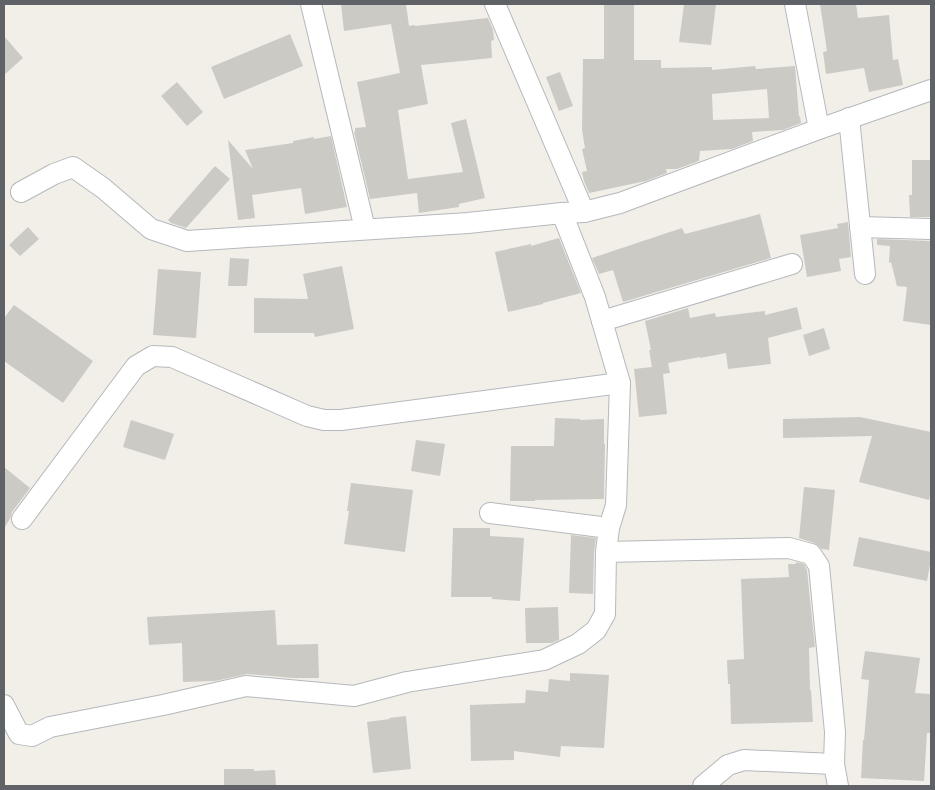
<svg xmlns="http://www.w3.org/2000/svg" width="935" height="790" viewBox="0 0 935 790" font-family="'Archivo Narrow',sans-serif">
	<style>
		.building { fill: #cccac5; fill-rule: evenodd }
		.lines { fill: none; stroke-linecap: round; stroke-linejoin: round }
		.minor-casing { stroke: #b5b8bc; stroke-width: 22 }
		.minor { stroke: #fff; stroke-width: 20 }
	</style>
	<rect width="100%" height="100%" fill="#f1efe8"/>
	<g class="building">
		<path d="M341 4H406L409 26 414 25 415 26 488 18 493 30 494 40 491 41 492 58 421 65 428 104 398 110 408 179 463 172 451 123 466 119 485 198 459 204V207L419 213 417 193 370 199 354 132H355V128L366 127 357 82 400 73 391 24 344 31Z"/>
		<path d="M604 4H634V60H661V68L712 67V70L755 66 756 69 795 66 799 117 800 116 801 123 783 130 752 132 753 141 732 149 700 151 699 161 677 169H666L667 173 646 181 589 193 584 181 582 172 587 171 582 149 585 148 582 130 583 59H604ZM767 89 769 118 713 120 712 94Z"/>
		<path d="M684 4H716L711 45 679 42Z"/>
		<path d="M820 4H856L858 18 889 15 893 60 898 59 903 85 869 92 864 68 826 74 823 52 827 51Z"/>
		<path d="M290 34 303 66 224 99 211 67Z"/>
		<path d="M4 36 23 58 4 75Z"/>
		<path d="M560 72 573 106 559 111 546 77Z"/>
		<path d="M177 82 203 112 187 126 161 96Z"/>
		<path d="M331 136 347 207 305 214 301 188 252 195 255 218 238 220 228 140 253 169 245 150 293 143V141L314 137V139Z"/>
		<path d="M912 160H931V217H910L909 195H912Z"/>
		<path d="M215 166 230 179 186 228 171 223 168 220Z"/>
		<path d="M760 214 771 258 623 302 613 270 599 274 592 258 682 228 685 234Z"/>
		<path d="M848 222 851 257 839 259 841 271 807 277 800 235 838 228 837 224Z"/>
		<path d="M28 227 39 239 20 256 9 245Z"/>
		<path d="M559 238 581 293 543 303V304L508 312 495 252 531 244V246Z"/>
		<path d="M877 239 931 241V325L903 321 907 287 897 286 891 262 889 263 890 246 877 245Z"/>
		<path d="M230 258 249 259 247 286H228Z"/>
		<path d="M342 266 354 329 315 337 314 333H254V298L308 299 303 274Z"/>
		<path d="M158 269 201 272 196 338 153 335Z"/>
		<path d="M14 305 93 361 63 403 4 361V318Z"/>
		<path d="M797 307 802 329 768 338 771 364 728 369 726 353 700 358V357L668 363 670 373 663 374 667 414 639 417 634 369 652 367 649 350H651L645 321 688 308 690 318 715 313 716 317 765 311V315Z"/>
		<path d="M824 328 830 349 809 356 803 335Z"/>
		<path d="M860 417 931 432V491L929 500 859 482 872 436 783 438V419Z"/>
		<path d="M555 418 580 419V420L604 419V444H605L604 499 535 500V501H510L511 446H554Z"/>
		<path d="M131 420 174 434 165 460 123 447Z"/>
		<path d="M416 440 445 444 440 476 411 471Z"/>
		<path d="M4 467 30 488 12 512 10 519 4 528Z"/>
		<path d="M351 483 413 490 405 552 344 544 349 511H347Z"/>
		<path d="M804 487 835 490 829 550 822 549 814 543 799 538Z"/>
		<path d="M453 528H490V536L524 538 520 601 492 599V597H451Z"/>
		<path d="M571 535 596 538 594 552 593 594 569 593Z"/>
		<path d="M859 537 931 552V559L927 581 853 566Z"/>
		<path d="M796 562 804 564 807 570 815 647 809 648 810 690H811L813 722 731 724 730 684H728L727 660 744 659 741 579 789 577 788 564H796Z"/>
		<path d="M558 607 559 640 552 643H526L525 608Z"/>
		<path d="M275 610 277 645 318 644 319 678H293L247 674 215 681 183 682 182 643 149 645 147 617Z"/>
		<path d="M865 651 920 658 915 693 931 694V733H927L924 781 861 778 863 740H864L869 680 861 679Z"/>
		<path d="M570 673 609 675 604 748 561 746 560 757 514 751V760L471 761 470 705 525 703 526 690 548 692 549 679 570 681Z"/>
		<path d="M406 716 411 769 373 773 367 722 390 719 389 718Z"/>
		<path d="M224 769H254V771L275 770 276 786H224Z"/>
	</g>
	<g class="lines">
		<defs>
			<g id="minor">
				<path d="M311 4 365 229"/>
				<path d="M495 4 584 212"/>
				<path d="M795 4 819 129"/>
				<path d="M849 118 865 274"/>
				<path d="M21 192 54 174 73 167 103 188 151 229 187 241 468 223 562 213 584 212 620 203 819 129 931 90"/>
				<path d="M860 227 931 229"/>
				<path d="M602 321 792 264"/>
				<path d="M490 513 609 528"/>
				<path d="M22 519 136 366 153 356 172 357 307 416 324 420H341L620 383"/>
				<path d="M606 552 789 548 811 554 819 566 835 732 834 764 838 786"/>
				<path d="M4 705 19 734 32 736 50 727 163 705 246 686 354 696 407 682 544 660 578 644 596 630 605 614 606 552 609 528 616 505 620 383 595 297 562 213"/>
				<path d="M703 786 728 765 744 760 834 764"/>
			</g>
		</defs>
		<use href="#minor" class="minor-casing"/>
		<use href="#minor" class="minor"/>
	</g>
	<rect width="935" height="790" fill="none" stroke="#5f6368" stroke-width="10"/>
</svg>
